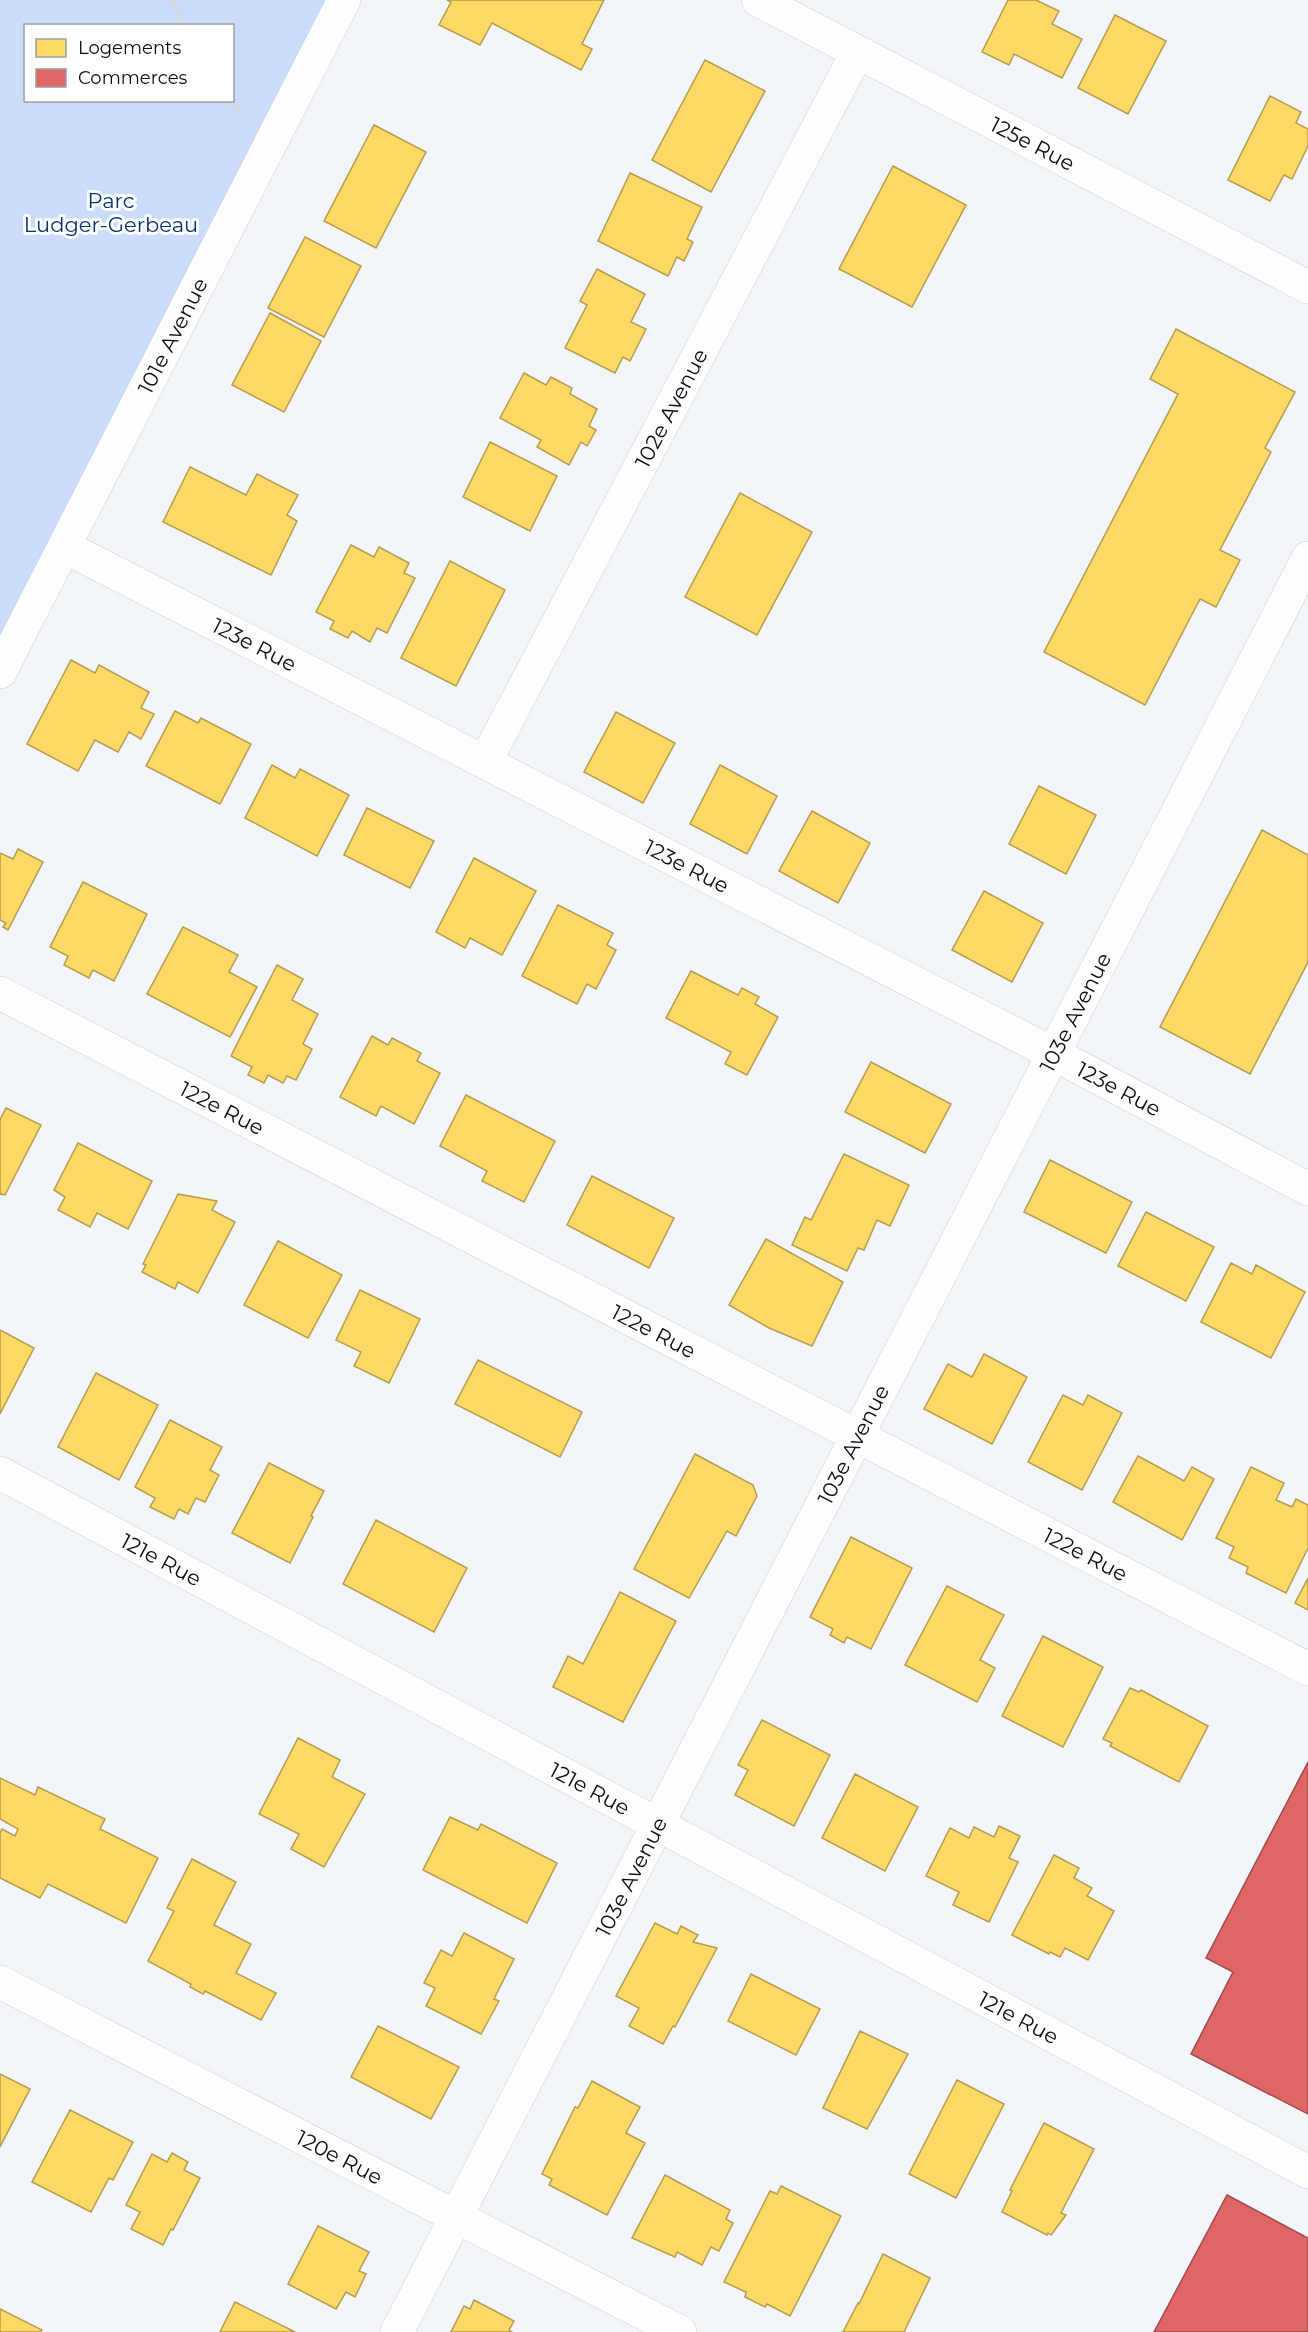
<svg xmlns="http://www.w3.org/2000/svg" width="1308" height="2332" viewBox="0 0 1308 2332" font-family="Montserrat,sans-serif">
	<style>
		.green { fill: #cadcf9; fill-rule: evenodd }
		.homes { fill: #ffd966; stroke: #b59c4d; stroke-width: 1.5 }
		.shops { fill: #e06666; stroke: #9f4b4d; stroke-width: 1.5 }
		.lines { fill: none; stroke-linecap: round; stroke-linejoin: round }
		.minor-casing { stroke: #ccd0d6; stroke-width: 34 }
		.secondary-casing { stroke: #ccd0d6; stroke-width: 34 }
		.path { stroke: #d9dbdc; stroke-width: 4; stroke-dasharray: 6 3; stroke-linecap: butt }
		.minor { stroke: #fdfefe; stroke-width: 33 }
		.secondary { stroke: #fdfefe; stroke-width: 33 }
		.labels { text-anchor: middle; dominant-baseline: central; stroke-width: 6; stroke-linejoin: round; paint-order: stroke }
		.street-label { font-size: 21px; fill: #080d14; stroke: #fff }
		.park-label { font-size: 21px; fill: #043271; stroke: #fff }
	</style>
	<rect width="100%" height="100%" fill="#f2f5fa"/>
	<path class="green" d="M0 0H344L0 672ZM26 26H232V100H26Z"/>
	<g class="homes">
		<path d="M447 0H604L582 44 592 49 581 70 492 23 480 45 439 25 451 2Z"/>
		<path d="M1008 0H1036L1059 11 1052 24 1082 39 1062 78 1014 54 1009 65 982 52Z"/>
		<path d="M1115 15 1166 41 1128 114 1078 88Z"/>
		<path d="M705 60 765 91 711 192 652 160Z"/>
		<path d="M1270 96 1301 112 1296 123 1308 129V146L1292 179 1284 175 1270 201 1228 180Z"/>
		<path d="M374 125 426 152 376 248 324 221Z"/>
		<path d="M893 166 966 205 912 307 839 269Z"/>
		<path d="M630 173 702 207 687 239 693 242 684 261 677 257 668 276 598 241Z"/>
		<path d="M305 237 361 266 324 337 268 308Z"/>
		<path d="M597 269 645 294 631 322 646 329 630 361 623 357 615 373 565 348 587 305 580 301Z"/>
		<path d="M270 313 321 341 284 412 232 385Z"/>
		<path d="M1176 329 1295 392 1265 448 1271 452 1220 550 1240 560 1216 607 1200 599 1145 705 1044 652 1178 394 1150 379Z"/>
		<path d="M524 373 546 385 551 377 572 388 570 394 597 409 589 426 596 430 587 446 581 442 569 465 537 447 541 440 500 418Z"/>
		<path d="M490 442 557 476 530 531 463 497Z"/>
		<path d="M190 467 246 495 257 474 298 495 287 515 297 521 271 575 163 522Z"/>
		<path d="M740 493 812 532 757 635 685 597Z"/>
		<path d="M351 545 374 557 379 547 409 563 404 573 415 578 387 633 377 628 370 642 352 631 348 638 330 629 334 621 316 612Z"/>
		<path d="M450 561 505 590 456 686 401 658Z"/>
		<path d="M71 660 95 673 99 665 149 692 141 708 154 714 141 739 129 732 118 752 95 740 78 771 27 744Z"/>
		<path d="M175 711 198 723 201 718 251 744 220 804 146 766Z"/>
		<path d="M616 712 675 743 643 803 584 772Z"/>
		<path d="M272 765 295 778 300 769 349 795 317 856 245 818Z"/>
		<path d="M720 765 777 796 747 854 690 824Z"/>
		<path d="M1039 786 1096 815 1066 874 1009 844Z"/>
		<path d="M367 808 434 841 410 888 344 855Z"/>
		<path d="M812 811 870 843 838 903 779 871Z"/>
		<path d="M1262 830 1308 855V962L1250 1074 1160 1027Z"/>
		<path d="M18 849 43 862 8 930 3 927 6 923 0 920V853L13 859Z"/>
		<path d="M474 858 536 891 502 955 470 938 465 948 436 932Z"/>
		<path d="M83 882 147 914 114 981 93 970 89 978 64 965 68 956 50 947Z"/>
		<path d="M984 891 1043 923 1012 982 952 950Z"/>
		<path d="M558 905 613 933 607 945 616 950 596 989 587 984 577 1004 522 976Z"/>
		<path d="M183 927 238 955 229 972 257 987 230 1037 147 994Z"/>
		<path d="M277 965 303 979 292 1000 318 1014 303 1044 312 1049 296 1080 287 1076 283 1083 268 1075 264 1083 248 1075 252 1067 231 1056Z"/>
		<path d="M691 971 738 995 742 988 759 997 755 1004 778 1017 747 1075 725 1064 731 1052 666 1018Z"/>
		<path d="M372 1036 388 1045 392 1038 421 1053 417 1061 440 1073 414 1124 381 1106 376 1116 340 1097Z"/>
		<path d="M871 1062 951 1104 925 1153 845 1112Z"/>
		<path d="M466 1095 555 1141 524 1202 482 1181 487 1171 440 1146Z"/>
		<path d="M6 1108 41 1125 5 1195 0 1194V1120Z"/>
		<path d="M78 1143 152 1181 128 1229 97 1213 90 1227 58 1210 65 1197 54 1190Z"/>
		<path d="M844 1154 909 1185 890 1226 877 1220 864 1250 858 1248 847 1271 792 1245 805 1217 811 1220Z"/>
		<path d="M1050 1160 1132 1202 1106 1253 1024 1212Z"/>
		<path d="M592 1176 674 1218 649 1268 567 1225Z"/>
		<path d="M178 1194 217 1201 212 1210 235 1222 198 1293 178 1282 175 1289 142 1272 146 1265 143 1264Z"/>
		<path d="M1146 1212 1214 1247 1186 1301 1118 1266Z"/>
		<path d="M766 1239 843 1282 812 1346 769 1328 729 1305Z"/>
		<path d="M278 1241 342 1275 308 1338 244 1305Z"/>
		<path d="M1231 1263 1252 1274 1256 1265 1305 1292 1271 1358 1201 1322Z"/>
		<path d="M360 1290 420 1319 389 1383 354 1366 361 1352 336 1340Z"/>
		<path d="M0 1330 34 1348 0 1414Z"/>
		<path d="M984 1354 1027 1377 992 1444 924 1409 948 1364 972 1377Z"/>
		<path d="M478 1360 582 1412 560 1457 455 1404Z"/>
		<path d="M96 1373 158 1405 119 1480 58 1447Z"/>
		<path d="M1063 1395 1083 1405 1088 1395 1122 1413 1082 1490 1028 1462Z"/>
		<path d="M170 1420 222 1447 210 1470 219 1475 205 1502 196 1498 188 1514 179 1509 174 1519 150 1507 155 1498 135 1487Z"/>
		<path d="M695 1454 753 1485 757 1496 736 1536 727 1531 689 1598 634 1569Z"/>
		<path d="M1138 1456 1184 1481 1192 1467 1214 1479 1182 1540 1113 1502Z"/>
		<path d="M269 1463 324 1491 311 1516 313 1517 290 1563 232 1533Z"/>
		<path d="M1251 1467 1284 1483 1276 1500 1292 1507 1296 1499 1308 1505V1548L1286 1593 1246 1573 1248 1567 1229 1558 1234 1547 1216 1538Z"/>
		<path d="M376 1520 467 1568 434 1632 343 1584Z"/>
		<path d="M851 1537 912 1568 871 1649 847 1637 844 1643 830 1635 833 1629 810 1617Z"/>
		<path d="M1308 1578V1610L1295 1603Z"/>
		<path d="M947 1586 1004 1615 980 1660 995 1668 977 1702 905 1665Z"/>
		<path d="M620 1592 676 1621 623 1722 553 1687 568 1656 583 1664Z"/>
		<path d="M1043 1636 1103 1667 1063 1747 1002 1716Z"/>
		<path d="M1130 1688 1139 1692 1141 1690 1208 1726 1179 1782 1110 1746 1112 1743 1103 1739Z"/>
		<path d="M762 1720 830 1755 794 1826 735 1795 748 1770 738 1765Z"/>
		<path d="M298 1738 340 1760 332 1777 365 1794 324 1867 291 1849 299 1834 259 1814Z"/>
		<path d="M855 1774 918 1807 885 1871 822 1838Z"/>
		<path d="M0 1778 35 1795 38 1787 105 1819 100 1829 158 1858 126 1923 48 1884 40 1898 0 1878V1833L2 1829 15 1836 18 1829 0 1819Z"/>
		<path d="M450 1817 478 1830 481 1824 557 1863 527 1923 423 1870Z"/>
		<path d="M999 1826 1020 1836 1009 1858 1018 1862 989 1922 953 1905 959 1892 926 1876 950 1828 969 1838 974 1827 994 1837Z"/>
		<path d="M1054 1855 1079 1868 1074 1878 1092 1888 1087 1896 1114 1911 1088 1960 1065 1948 1060 1957 1050 1952 1049 1954 1012 1935Z"/>
		<path d="M192 1859 236 1882 214 1925 251 1944 236 1973 276 1993 261 2020 205 1991 203 1994 190 1987 191 1984 148 1961 174 1911 167 1908Z"/>
		<path d="M655 1923 677 1934 681 1926 698 1935 693 1942 717 1948 675 2027 673 2026 663 2044 629 2026 639 2008 616 1996Z"/>
		<path d="M464 1933 514 1959 494 1999 499 2001 481 2034 426 2006 435 1988 424 1983 441 1950 452 1956Z"/>
		<path d="M751 1974 820 2009 796 2055 728 2021Z"/>
		<path d="M378 2026 459 2067 431 2119 351 2077Z"/>
		<path d="M860 2031 908 2054 867 2129 823 2108Z"/>
		<path d="M0 2074 30 2089 0 2147Z"/>
		<path d="M957 2080 1004 2104 956 2198 909 2174Z"/>
		<path d="M592 2081 640 2107 626 2133 645 2143 607 2215 549 2185 552 2179 542 2174 575 2107 578 2108Z"/>
		<path d="M70 2110 133 2142 113 2180 109 2178 91 2212 32 2182Z"/>
		<path d="M1044 2123 1094 2149 1061 2213 1066 2215 1051 2235 1048 2233 1047 2235 1002 2212 1012 2191 1010 2190Z"/>
		<path d="M172 2153 188 2162 184 2170 200 2178 173 2230 171 2229 163 2245 131 2229 140 2212 126 2205 152 2154 167 2162Z"/>
		<path d="M665 2175 730 2210 726 2219 733 2223 719 2251 711 2247 702 2265 677 2252 675 2257 632 2238Z"/>
		<path d="M781 2186 841 2216 790 2316 767 2304 765 2307 745 2297 746 2292 724 2282 770 2191 777 2194Z"/>
		<path d="M318 2226 369 2252 359 2271 366 2274 355 2297 346 2292 336 2309 288 2284Z"/>
		<path d="M883 2254 930 2278 904 2332H843L858 2303 859 2304Z"/>
		<path d="M474 2300 514 2321 509 2330 512 2332H451L464 2306 470 2309Z"/>
		<path d="M235 2302 295 2332H220Z"/>
		<path d="M0 2309 42 2330 41 2332H0Z"/>
	</g>
	<g class="shops">
		<path d="M1308 1762V2114L1191 2054 1233 1972 1206 1958Z"/>
		<path d="M1227 2195 1308 2238V2332H1154Z"/>
	</g>
	<g class="lines">
		<defs>
			<g id="minor">
				<path id="s1" d="M65 547 1054 1054 1308 1189"/>
				<path id="s2" d="M0 672 344 0"/>
				<path id="s3" d="M485 762 857 53"/>
				<path id="s4" d="M0 993 1308 1669"/>
				<path id="s5" d="M0 1473 1308 2172"/>
				<path id="s6" d="M0 1982 680 2332"/>
				<path id="s7" d="M397 2332 1308 558"/>
			</g>
			<g id="secondary">
				<path id="s8" d="M758 0 1308 287"/>
			</g>
		</defs>
		<use href="#minor" class="minor-casing"/>
		<use href="#secondary" class="secondary-casing"/>
		<g class="path">
			<path d="M173 0 183 26"/>
			<path d="M229 100 243 115"/>
		</g>
		<use href="#minor" class="minor"/>
		<use href="#secondary" class="secondary"/>
	</g>
	<g class="labels">
		<g class="street-label">
			<text stroke="none"><textPath href="#s8" startOffset="310">125e Rue</textPath></text>
			<text stroke="none"><textPath href="#s2" startOffset="378">101e Avenue</textPath></text>
			<text stroke="none"><textPath href="#s3" startOffset="400">102e Avenue</textPath></text>
			<text stroke="none"><textPath href="#s1" startOffset="213">123e Rue</textPath></text>
			<text stroke="none"><textPath href="#s1" startOffset="699">123e Rue</textPath></text>
			<text stroke="none"><textPath href="#s7" startOffset="1484">103e Avenue</textPath></text>
			<text stroke="none"><textPath href="#s1" startOffset="1185">123e Rue</textPath></text>
			<text stroke="none"><textPath href="#s4" startOffset="250">122e Rue</textPath></text>
			<text stroke="none"><textPath href="#s4" startOffset="736">122e Rue</textPath></text>
			<text stroke="none"><textPath href="#s7" startOffset="998">103e Avenue</textPath></text>
			<text stroke="none"><textPath href="#s4" startOffset="1222">122e Rue</textPath></text>
			<text stroke="none"><textPath href="#s5" startOffset="183">121e Rue</textPath></text>
			<text stroke="none"><textPath href="#s5" startOffset="669">121e Rue</textPath></text>
			<text stroke="none"><textPath href="#s7" startOffset="512">103e Avenue</textPath></text>
			<text stroke="none"><textPath href="#s5" startOffset="1155">121e Rue</textPath></text>
			<text stroke="none"><textPath href="#s6" startOffset="382">120e Rue</textPath></text>
		</g>
		<g class="park-label">
			<text x="111" y="200">Parc<tspan x="111" dy="24">Ludger-Gerbeau</tspan></text>
		</g>
	</g>
	<rect x="24" y="24" width="210" height="78" fill="#ffffff" stroke="#9c9ea1" stroke-width="1.5"/>
	<rect x="36" y="39" width="30" height="18" fill="#ffd966" stroke="#9c9ea1" stroke-width="1.5"/>
	<text x="78" y="54" font-size="18" fill="#080d14">Logements</text>
	<rect x="36" y="69" width="30" height="18" fill="#e06666" stroke="#9c9ea1" stroke-width="1.5"/>
	<text x="78" y="84" font-size="18" fill="#080d14">Commerces</text>
</svg>
